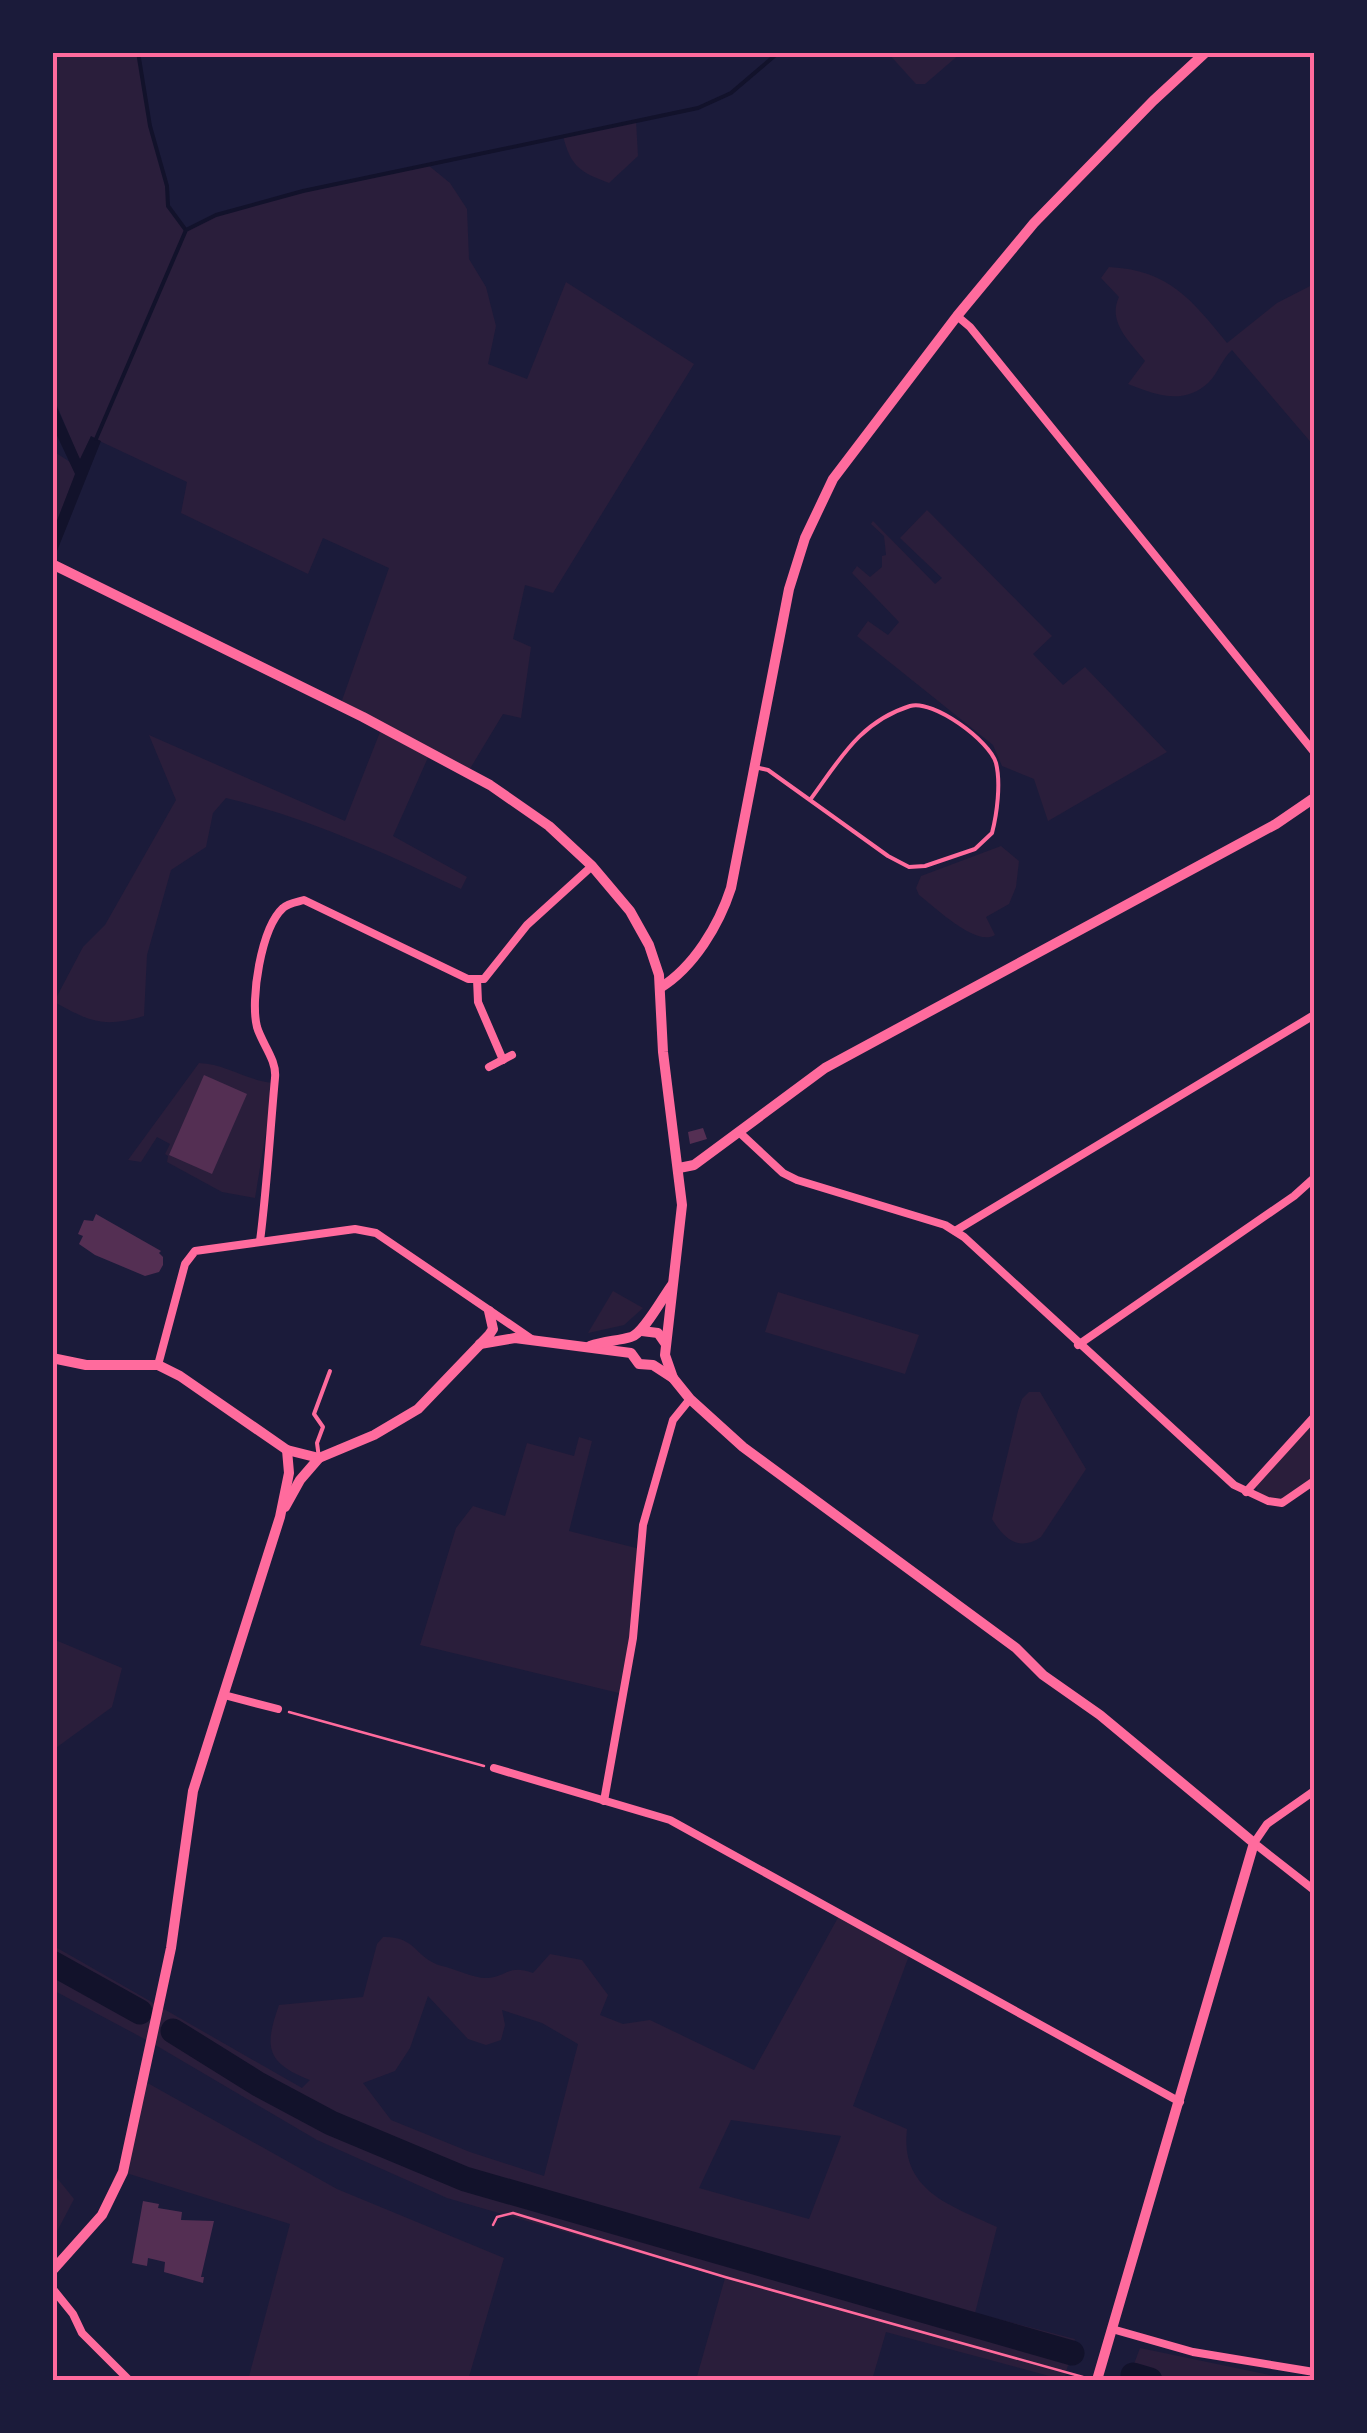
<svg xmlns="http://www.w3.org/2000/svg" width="1367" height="2433" viewBox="0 0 1367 2433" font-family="Spectral,serif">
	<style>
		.green { fill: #2a1e3b; fill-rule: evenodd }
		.water { fill: #12122b }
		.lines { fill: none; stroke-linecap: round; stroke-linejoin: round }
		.stream { stroke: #12122b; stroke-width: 4 }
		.river { stroke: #12122b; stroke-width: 25 }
		.building { fill: #542f53 }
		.path { stroke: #ff6b9d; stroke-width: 2.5 }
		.service { stroke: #ff6b9d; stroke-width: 4 }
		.minor { stroke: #ff6b9d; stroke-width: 8 }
		.tertiary { stroke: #ff6b9d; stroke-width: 10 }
		.neatline { fill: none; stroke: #ff6b9d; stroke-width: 4 }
	</style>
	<rect width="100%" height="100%" fill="#1b1b3a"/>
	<g class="green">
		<path d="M53 53H138L150 126 167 186 168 206 186 229C261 193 347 182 428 165L450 183 467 209 469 259 486 287 496 326 488 364 527 379 566 282 694 364 553 593 525 585 513 639 531 647 521 718 503 714 468 772 430 753 393 836 467 877 461 889C383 852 308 818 226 798L213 813 206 847 171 870 147 955 144 1016C103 1028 91 1022 54 1002L83 947 105 925 176 800 149 735 345 821 382 727 340 706 389 568 323 538 308 574 181 513 187 482 91 437 80 461 53 396Z"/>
		<path d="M888 53H961L925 84H916Z"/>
		<path d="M636 120 638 156 609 183C580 172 571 167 563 136Z"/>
		<path d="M1109 267C1169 270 1192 300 1227 343L1277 303 1314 284V446L1232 350C1222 359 1218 373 1209 382 1184 406 1156 395 1128 384L1145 361C1130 342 1107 322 1119 297L1101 278Z"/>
		<path d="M53 451 70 462 76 474 53 531Z"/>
		<path d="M927 510 1052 636 1033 654 1063 685 1085 667 1167 752 1048 821 1034 779 1002 766 993 745 857 636 868 621 888 635 899 622 852 573 857 566 870 577 882 567V556L886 555 884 536 871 524 873 521 935 584 942 578 900 538Z"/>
		<path d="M1001 846 1019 861 1016 887 1009 904 986 917 995 935C976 947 936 908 919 895L916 888 921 876Z"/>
		<path d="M199 1063C226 1064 247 1081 274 1083L255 1198 222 1192 167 1162 168 1156 165 1154 170 1144 157 1137 141 1162 128 1160Z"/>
		<path d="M613 1291 643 1308 624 1325 588 1333Z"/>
		<path d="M778 1292 919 1335 905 1374 765 1332Z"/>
		<path d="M1029 1392H1040L1086 1469 1041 1537C1019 1552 1004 1539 992 1519L1018 1411 1022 1399Z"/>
		<path d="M1314 1417V1481L1282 1503 1258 1497 1256 1481Z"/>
		<path d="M579 1437 592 1441 569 1531 640 1549 623 1694 420 1645 456 1528 473 1506 505 1516 527 1443 574 1456Z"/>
		<path d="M53 1639 122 1668 112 1707 53 1750Z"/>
		<path d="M840 1914 910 1953 853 2106 907 2129C900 2191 950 2205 997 2227L975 2313 1075 2339 1064 2380 886 2332 872 2380H696L725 2278 447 2198 317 2140 152 2043 53 1990 52 1945 302 2088 310 2080C266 2063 264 2047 279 2005L363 1997 377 1944 383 1937C417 1936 414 1958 442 1966 455 1969 475 1979 488 1978 509 1976 508 1964 533 1973L550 1954 582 1960 608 1995 600 2015 623 2024 650 2020 754 2070ZM428 1996 468 2039 486 2045 501 2040 505 2025 502 2010 542 2023 578 2044 544 2176 470 2152 391 2120 363 2083 395 2071 410 2048ZM731 2120 841 2136 809 2219 699 2188Z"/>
		<path d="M144 2081 337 2189 504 2258 468 2380H248L290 2224 123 2172Z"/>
		<path d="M53 2173 74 2199 53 2239 52 2173Z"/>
		<path d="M1140 2348 1294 2380H1128Z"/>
	</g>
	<path class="water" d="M52 396 80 459 91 436 101 441 53 561V531L75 474 53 427Z"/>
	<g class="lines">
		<g class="stream">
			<path d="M138 52 150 126 167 186 168 206 185 229"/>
			<path d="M96 439 186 230 216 215 303 191 698 108 731 93 779 52"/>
		</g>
		<g class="river">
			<path d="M52 1963 140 2012"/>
			<path d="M173 2031 258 2084 331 2123 465 2179 1072 2353"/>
			<path d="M1133 2375 1150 2380"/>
		</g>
	</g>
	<g class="building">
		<path d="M204 1075 247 1094 212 1174 169 1155Z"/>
		<path d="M703 1128 707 1139 690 1144 688 1132Z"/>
		<path d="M96 1214 161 1251 159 1253 163 1257V1265L159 1272 145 1276 95 1255 79 1244 83 1236 78 1234 84 1220 93 1221Z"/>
		<path d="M143 2201 159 2204 158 2208 182 2212 181 2220 214 2221 201 2277H204L203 2283 164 2272 165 2262 148 2258 147 2266 132 2263Z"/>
	</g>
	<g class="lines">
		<g class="path">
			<path d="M289 1712 484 1766"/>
			<path d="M493 2225 497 2217 513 2213 725 2277 1083 2377"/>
		</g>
		<g class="service">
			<path d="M759 768 768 770 888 856 909 867 925 866 975 849 992 833C997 814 1001 783 996 763 990 741 933 699 910 706 859 722 839 761 810 800"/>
			<path d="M319 1458 317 1443 323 1427 314 1414 330 1371"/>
		</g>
		<g class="minor">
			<path d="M957 316 970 327 1314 752"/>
			<path d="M477 979 478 1002 503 1060"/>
			<path d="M489 1067 512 1055"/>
			<path d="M739 1132 783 1173 797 1180 945 1225 964 1237 1234 1485 1268 1501 1282 1503 1314 1481"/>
			<path d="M955 1231 1314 1015"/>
			<path d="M260 1241C267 1187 270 1132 275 1078 277 1060 262 1044 257 1027 250 1000 261 928 283 908 288 903 297 902 304 900L468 979H484L527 925 592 866"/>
			<path d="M1078 1345 1294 1196 1314 1178"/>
			<path d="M158 1365 185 1264 195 1251 355 1229 376 1233 533 1340"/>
			<path d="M1246 1492 1314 1417"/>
			<path d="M224 1695 278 1709"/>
			<path d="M494 1768 670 1820 1180 2102"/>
			<path d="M1314 1791 1267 1824 1254 1843 1314 1890"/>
			<path d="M604 1801 633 1638 643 1525 673 1420 690 1399"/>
			<path d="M52 2288 73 2314 82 2333 129 2380"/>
			<path d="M1112 2329 1193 2352 1314 2372"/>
		</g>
		<g class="tertiary">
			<path d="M52 564 363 717 490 785 549 826 592 866 630 911 649 945 659 975 663 1052 682 1205 665 1355 673 1378"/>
			<path d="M660 988C694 967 719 925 731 888L789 589 805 538 833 479 957 316 1034 223 1153 101 1206 52"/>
			<path d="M679 1168 694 1165 825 1068 1276 824 1314 798"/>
			<path d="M642 1331 658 1333 665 1343"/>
			<path d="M480 1344 515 1338 631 1353 639 1364 653 1365 673 1378 690 1399 743 1447 1016 1648 1043 1675 1100 1715 1254 1843 1097 2380"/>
			<path d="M590 1346C604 1341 617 1341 631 1337 643 1334 663 1297 672 1285"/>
			<path d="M52 1358 86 1365H158L180 1376 287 1450 319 1458 374 1435 418 1409 489 1335 493 1329 489 1311"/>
			<path d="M285 1507 300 1480 319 1458"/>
			<path d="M52 2271 102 2215 123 2172 171 1948 193 1791 280 1517 289 1473 287 1450"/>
		</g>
	</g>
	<rect width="1367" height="2433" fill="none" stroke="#1b1b3a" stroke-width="110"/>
	<rect x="55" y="55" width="1257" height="2323" class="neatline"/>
</svg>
